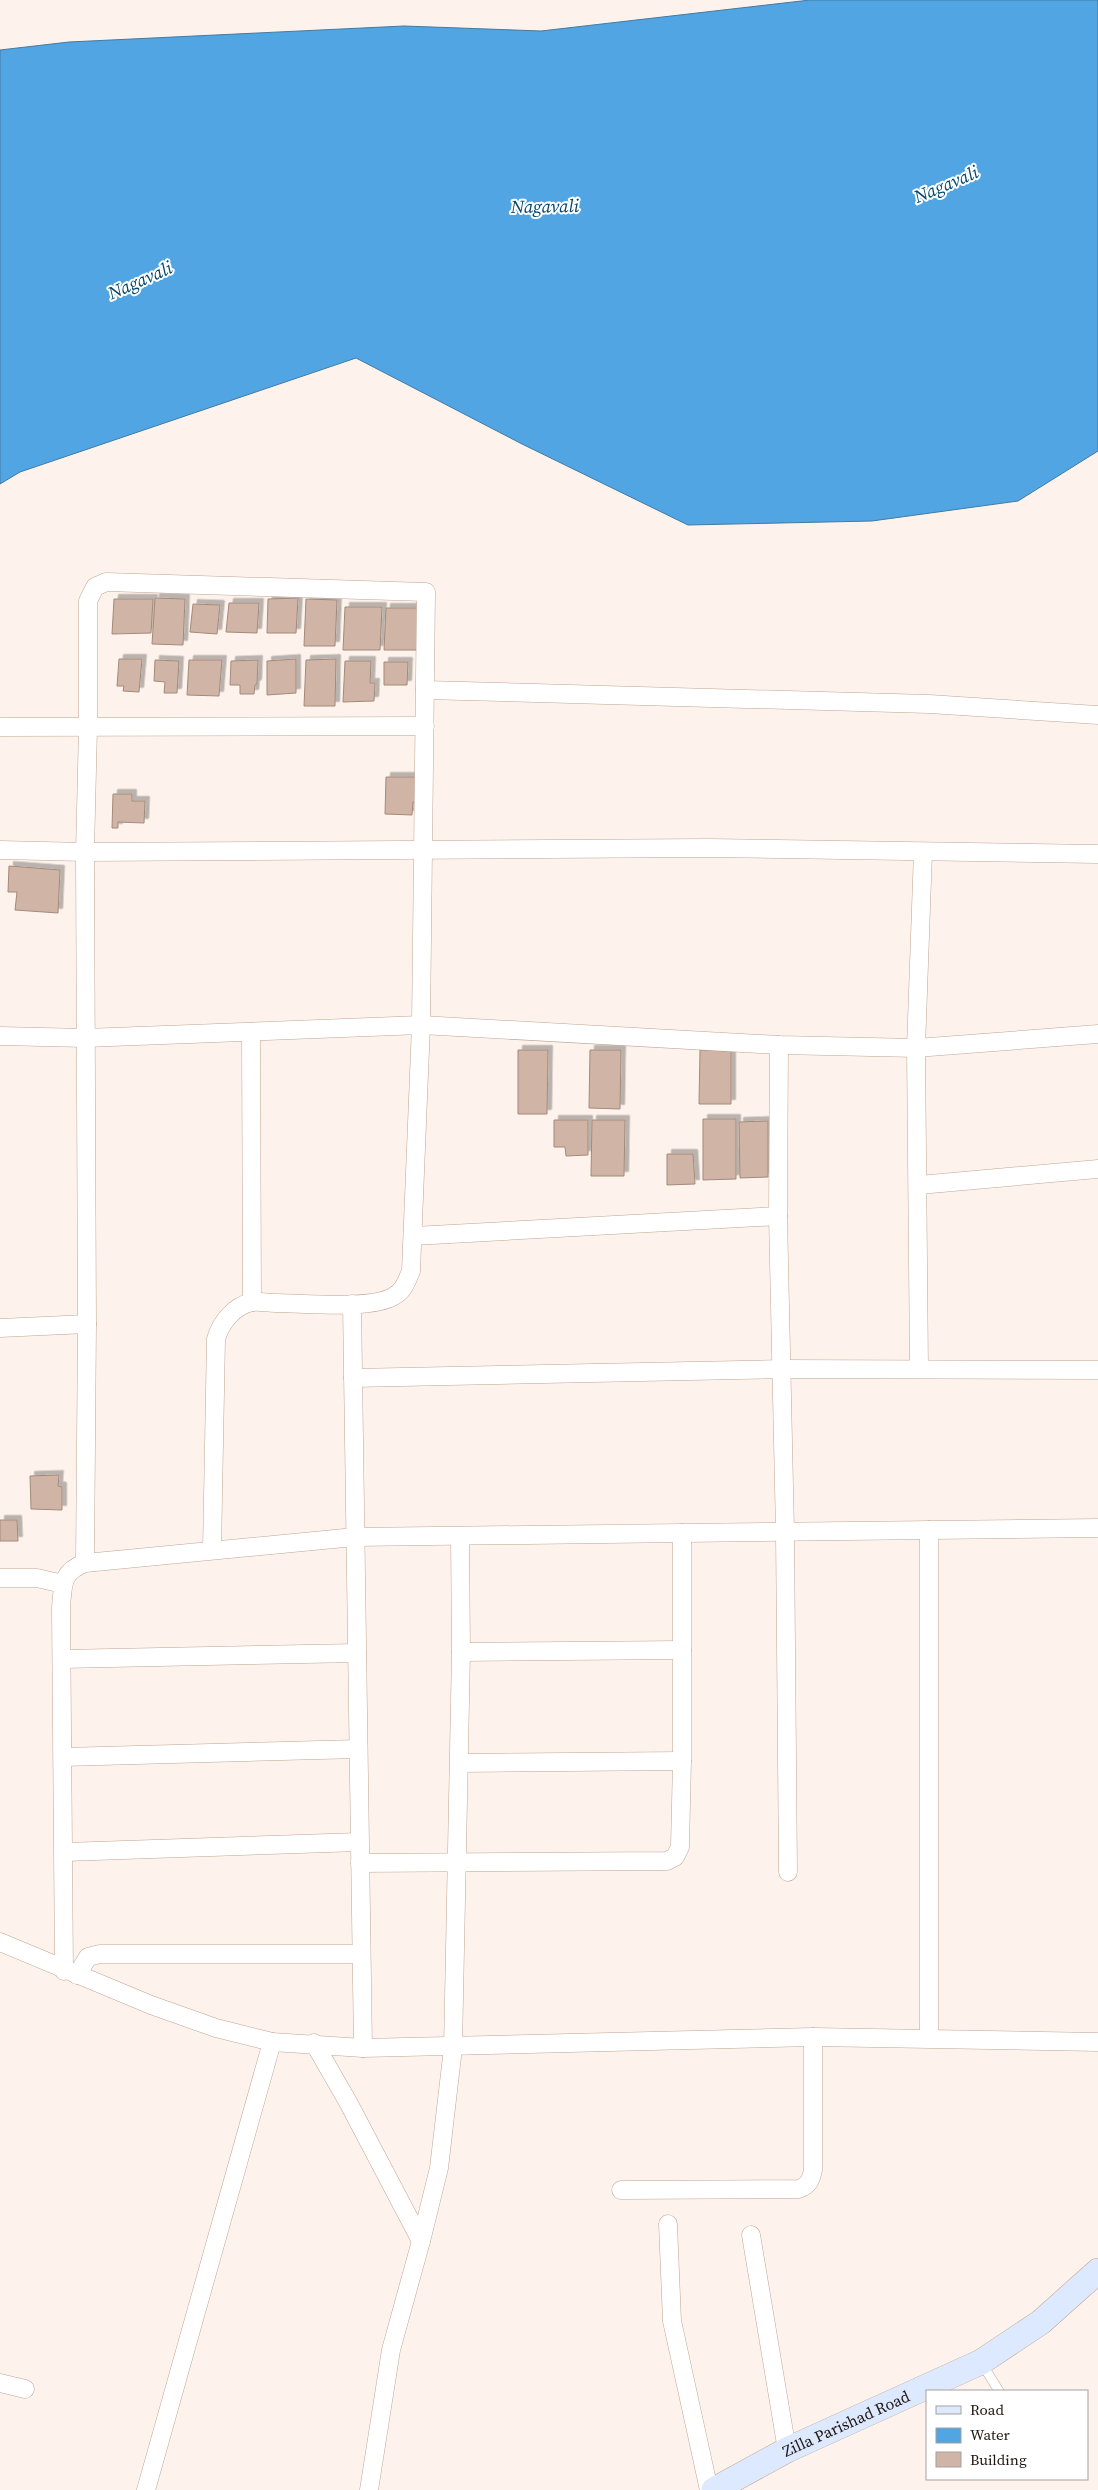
<svg xmlns="http://www.w3.org/2000/svg" width="1098" height="2490" viewBox="0 0 1098 2490" font-family="'Source Serif 4',serif">
	<style>
		.water { fill: #51a5e2; stroke: #427aa3 }
		.building { fill: #d0b5a6; stroke: #a3897b; filter: url(#shadow) }
		.lines { fill: none; stroke-linecap: round; stroke-linejoin: round }
		.lane-casing { stroke: #bfa595; stroke-width: 10 }
		.street-casing { stroke: #bfa595; stroke-width: 19 }
		.secondary-casing { stroke: #bfa595; stroke-width: 26 }
		.lane { stroke: #fff; stroke-width: 9 }
		.street { stroke: #fff; stroke-width: 18 }
		.secondary { stroke: #dce9ff; stroke-width: 25 }
		.labels { text-anchor: middle; dominant-baseline: central; stroke-width: 4; stroke-linejoin: round; paint-order: stroke }
		.street-label { font-size: 16px; fill: #1f150f; stroke: #fff }
		.water-label { font-size: 18px; font-style: italic; fill: #01466e; stroke: #fff }
	</style>
	<defs>
		<filter id="shadow"><feDropShadow dx="4.5" dy="-4.5" stdDeviation="0" flood-color="#0004"/></filter>
	</defs>
	<rect width="100%" height="100%" fill="#fef3ec"/>
	<path class="water" d="M810 0H1098V451L1018 501 872 521 688 525 522 444 356 358 20 472 0 484V50L69 42 404 26 541 31Z"/>
	<g class="building">
		<path d="M155 598 185 599 183 645 152 644Z"/>
		<path d="M298 598 296 633H267L268 599Z"/>
		<path d="M114 599H153L151 633 112 634Z"/>
		<path d="M306 599 337 600 335 646H304Z"/>
		<path d="M229 603H259L257 633 226 632Z"/>
		<path d="M193 604 220 605 217 634 190 632Z"/>
		<path d="M345 607H382L380 650H343Z"/>
		<path d="M386 608H419L418 650H384Z"/>
		<path d="M119 659H142L139 692 123 691 124 686H117Z"/>
		<path d="M296 659V693L267 695V661Z"/>
		<path d="M336 659 335 706H304L306 660Z"/>
		<path d="M155 660 179 661 177 693H164L165 682 154 681Z"/>
		<path d="M189 660H222L219 696 187 695Z"/>
		<path d="M258 660 257 684 255 685 254 694H240V685H230L231 661Z"/>
		<path d="M345 661H371L370 683H375L374 701 343 702Z"/>
		<path d="M384 662H408L407 685H384Z"/>
		<path d="M386 777H420L418 802H413L412 815 385 814Z"/>
		<path d="M113 794H132V801H145L144 823 118 822V828H112Z"/>
		<path d="M9 866 60 870 58 913 15 910 17 892H8Z"/>
		<path d="M518 1050H548L547 1114H518Z"/>
		<path d="M590 1050H621L620 1109 589 1108Z"/>
		<path d="M700 1050 731 1051V1104H699Z"/>
		<path d="M703 1119H736V1179L703 1180Z"/>
		<path d="M554 1120H588V1155L566 1156 565 1147H554Z"/>
		<path d="M592 1120H625L624 1176H591Z"/>
		<path d="M768 1121V1177L740 1178 739 1122Z"/>
		<path d="M667 1154H693L695 1184 667 1185Z"/>
		<path d="M59 1475 58 1486 62 1487V1510L31 1509 30 1476Z"/>
		<path d="M0 1520H17L18 1541H0Z"/>
	</g>
	<g class="lines">
		<defs>
			<path id="lane" d="M982 2364 999 2391"/>
			<g id="street">
				<path d="M425 690 929 704 1098 715"/>
				<path d="M0 727 425 726"/>
				<path d="M0 850 85 852 708 848 1098 854"/>
				<path d="M251 1032 252 1302"/>
				<path d="M0 1036 85 1038 421 1025 779 1045 916 1048 1098 1034"/>
				<path d="M779 1045 778 1216 785 1532 788 1872"/>
				<path d="M919 1185 1098 1169"/>
				<path d="M414 1236 778 1216"/>
				<path d="M352 1304 363 2048"/>
				<path d="M0 1328 87 1324"/>
				<path d="M919 1369 916 1048 923 852"/>
				<path d="M353 1378 782 1369 1098 1370"/>
				<path d="M85 1563 87 1324 85 852 88 727V601L95 587 106 582 426 592 421 1025 411 1271C407 1280 404 1291 394 1296 372 1310 304 1303 275 1303 268 1303 259 1301 252 1302 234 1306 221 1322 216 1339L212 1550"/>
				<path d="M0 1578H37L63 1584"/>
				<path d="M461 1652 682 1650"/>
				<path d="M62 1659 357 1653"/>
				<path d="M63 1757 358 1749"/>
				<path d="M460 1763 682 1761"/>
				<path d="M65 1852 359 1842"/>
				<path d="M360 1863 667 1861 675 1857 680 1847 682 1761V1533"/>
				<path d="M0 1942 151 2005 216 2028 272 2042 363 2048 813 2037 1098 2042"/>
				<path d="M64 1971 61 1608C63 1585 61 1572 85 1563L355 1537 1098 1528"/>
				<path d="M77 1975 88 1957 100 1954H361"/>
				<path d="M929 2038V1530"/>
				<path d="M314 2043 348 2102 421 2241 391 2350 369 2490"/>
				<path d="M621 2190 799 2189C809 2185 811 2180 813 2170V2037"/>
				<path d="M668 2224 672 2321 709 2490"/>
				<path d="M751 2235 787 2450"/>
				<path d="M421 2241 439 2168 453 2048 461 1652 460 1536"/>
				<path d="M0 2383 25 2389"/>
				<path d="M146 2490 272 2042"/>
			</g>
			<g id="secondary">
				<path id="s1" d="M714 2490 787 2450 981 2362 1041 2322 1098 2271"/>
			</g>
		</defs>
		<use href="#lane" class="lane-casing"/>
		<use href="#street" class="street-casing"/>
		<use href="#secondary" class="secondary-casing"/>
		<use href="#lane" class="lane"/>
		<use href="#street" class="street"/>
		<use href="#secondary" class="secondary"/>
	</g>
	<g class="labels">
		<g class="street-label">
			<text stroke="none"><textPath href="#s1" startOffset="148">Zilla Parishad Road</textPath></text>
		</g>
		<g class="water-label">
			<text transform="translate(946 184) rotate(-23)">Nagavali</text>
			<text transform="translate(545 206) rotate(-1)">Nagavali</text>
			<text transform="translate(140 280) rotate(-24)">Nagavali</text>
		</g>
	</g>
	<rect x="926" y="2390" width="162" height="90" fill="#ffffff" stroke="#a5a19f"/>
	<rect x="936" y="2406" width="25" height="8" fill="#dce9ff" stroke="#a5a19f"/>
	<text x="970" y="2415" font-size="15" fill="#1f150f">Road</text>
	<rect x="936" y="2428" width="25" height="15" fill="#51a5e2" stroke="#a5a19f"/>
	<text x="970" y="2440" font-size="15" fill="#1f150f">Water</text>
	<rect x="936" y="2452" width="25" height="15" fill="#d0b5a6" stroke="#a5a19f"/>
	<text x="970" y="2465" font-size="15" fill="#1f150f">Building</text>
</svg>
